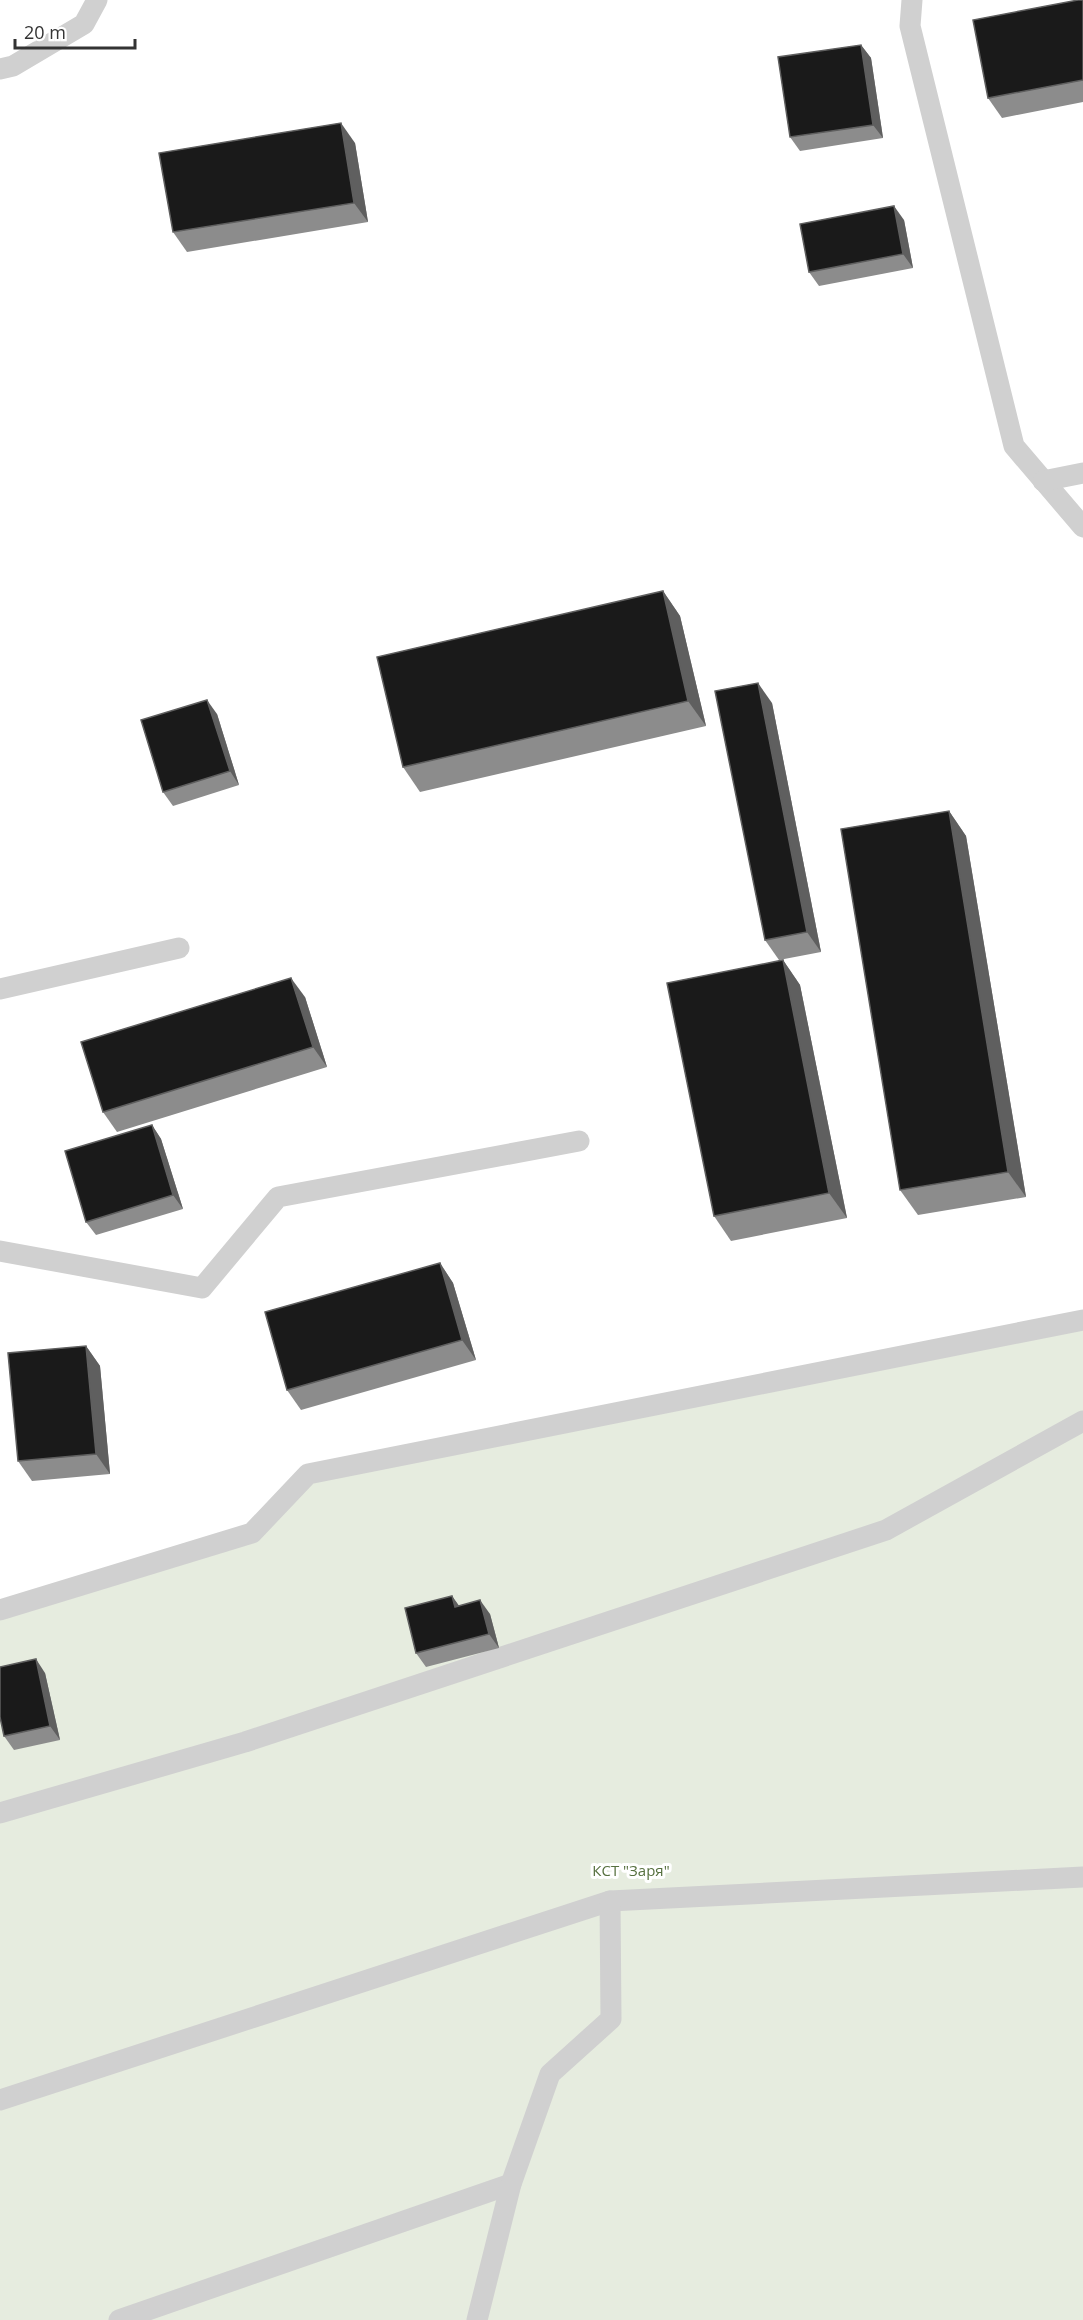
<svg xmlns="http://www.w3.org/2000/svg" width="1083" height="2320" viewBox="0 0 1083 2320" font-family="'Open Sans',sans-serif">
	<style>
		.green { fill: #e6ecdf }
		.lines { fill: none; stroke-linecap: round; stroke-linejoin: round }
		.lane { stroke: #d0d0d0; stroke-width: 21 }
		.wall { fill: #8c8c8c }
		.shaded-wall { fill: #5f5f5f }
		.building { fill: #1a1a1a; stroke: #5f5f5f; stroke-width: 1.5 }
		.labels { text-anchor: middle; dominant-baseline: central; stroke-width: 6; stroke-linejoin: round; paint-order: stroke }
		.park-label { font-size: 15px; fill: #56703f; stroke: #fff }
	</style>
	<rect width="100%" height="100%" fill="#fff"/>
	<path class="green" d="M1083 1320V2320H0V1610L252 1533 308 1474Z"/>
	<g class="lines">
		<g class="lane">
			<path d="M912 0 910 26 1014 446 1083 527"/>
			<path d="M0 69 13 66 84 24 97 0"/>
			<path d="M1043 481 1083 473"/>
			<path d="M0 989 179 948"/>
			<path d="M0 1251 202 1288 278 1197 579 1141"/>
			<path d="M0 1610 252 1533 308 1474 1083 1320"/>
			<path d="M0 1813 245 1742 886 1530 1083 1421"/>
			<path d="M0 2100 610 1901 1083 1877"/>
			<path d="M119 2320 511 2184"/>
			<path d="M477 2320 511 2184 550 2074 611 2019 610 1901"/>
		</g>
	</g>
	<g class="wall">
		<path d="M1083 0V102L1002 118 988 98Z"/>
		<path d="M861 45 871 58 883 138 800 151 790 137Z"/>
		<path d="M355 143 368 222 187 252 173 232Z"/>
		<path d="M904 220 913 268 819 286 809 272Z"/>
		<path d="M663 591 680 616 706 726 420 792 403 767Z"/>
		<path d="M772 703 821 952 779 960 765 940Z"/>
		<path d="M217 714 239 785 173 806 163 792Z"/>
		<path d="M949 811 966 836 1026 1197 918 1215 900 1190Z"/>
		<path d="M783 960 800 985 847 1218 731 1241 714 1216Z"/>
		<path d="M305 997 327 1067 117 1132 103 1112Z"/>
		<path d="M152 1125 161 1139 183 1209 96 1235 86 1222Z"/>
		<path d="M440 1263 453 1283 476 1360 301 1410 287 1390Z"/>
		<path d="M86 1346 100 1366 110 1474 32 1481 18 1461Z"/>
		<path d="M452 1596 459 1606 490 1614 499 1648 426 1667 416 1653Z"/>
		<path d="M45 1673 60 1740 14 1750 4 1736Z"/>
	</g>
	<g class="shaded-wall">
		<path d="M861 45 871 58 883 138 873 125Z"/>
		<path d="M341 123 355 143 368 222 354 203Z"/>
		<path d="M894 206 904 220 913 268 903 254Z"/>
		<path d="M663 591 680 616 706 726 688 701Z"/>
		<path d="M758 683 772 703 821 952 807 932Z"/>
		<path d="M207 700 217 714 239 785 230 771Z"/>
		<path d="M949 811 966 836 1026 1197 1008 1172Z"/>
		<path d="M783 960 800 985 847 1218 829 1193Z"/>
		<path d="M291 978 305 997 327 1067 313 1047Z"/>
		<path d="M152 1125 161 1139 183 1209 173 1195Z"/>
		<path d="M440 1263 453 1283 476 1360 462 1340Z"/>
		<path d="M86 1346 100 1366 110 1474 96 1454Z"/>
		<path d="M452 1596 462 1610 455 1607Z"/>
		<path d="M480 1600 490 1614 499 1648 489 1634Z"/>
		<path d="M36 1659 45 1673 60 1740 50 1726Z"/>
	</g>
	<g class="building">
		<path d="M1078 0H1083V80L988 98 973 20Z"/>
		<path d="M861 45 873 125 790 137 778 57Z"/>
		<path d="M341 123 354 203 173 232 159 153Z"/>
		<path d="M894 206 903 254 809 272 800 224Z"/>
		<path d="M663 591 688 701 403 767 377 657Z"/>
		<path d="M758 683 807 932 765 940 715 691Z"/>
		<path d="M207 700 230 771 163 792 141 720Z"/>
		<path d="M949 811 1008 1172 900 1190 841 829Z"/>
		<path d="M783 960 829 1193 714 1216 667 983Z"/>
		<path d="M291 978 313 1047 103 1112 81 1042Z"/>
		<path d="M152 1125 173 1195 86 1222 65 1151Z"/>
		<path d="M440 1263 462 1340 287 1390 265 1312Z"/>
		<path d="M86 1346 96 1454 18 1461 8 1353Z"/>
		<path d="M452 1596 455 1607 480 1600 489 1634 416 1653 405 1608Z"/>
		<path d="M36 1659 50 1726 4 1736 0 1717V1667Z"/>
	</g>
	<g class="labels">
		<g class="park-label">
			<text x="631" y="1870">КСТ "Заря"</text>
		</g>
	</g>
	<path d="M15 39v9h120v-9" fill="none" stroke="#333333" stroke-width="3"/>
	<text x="24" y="39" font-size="18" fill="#333333" stroke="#ffffff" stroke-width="4.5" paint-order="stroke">20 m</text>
</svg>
